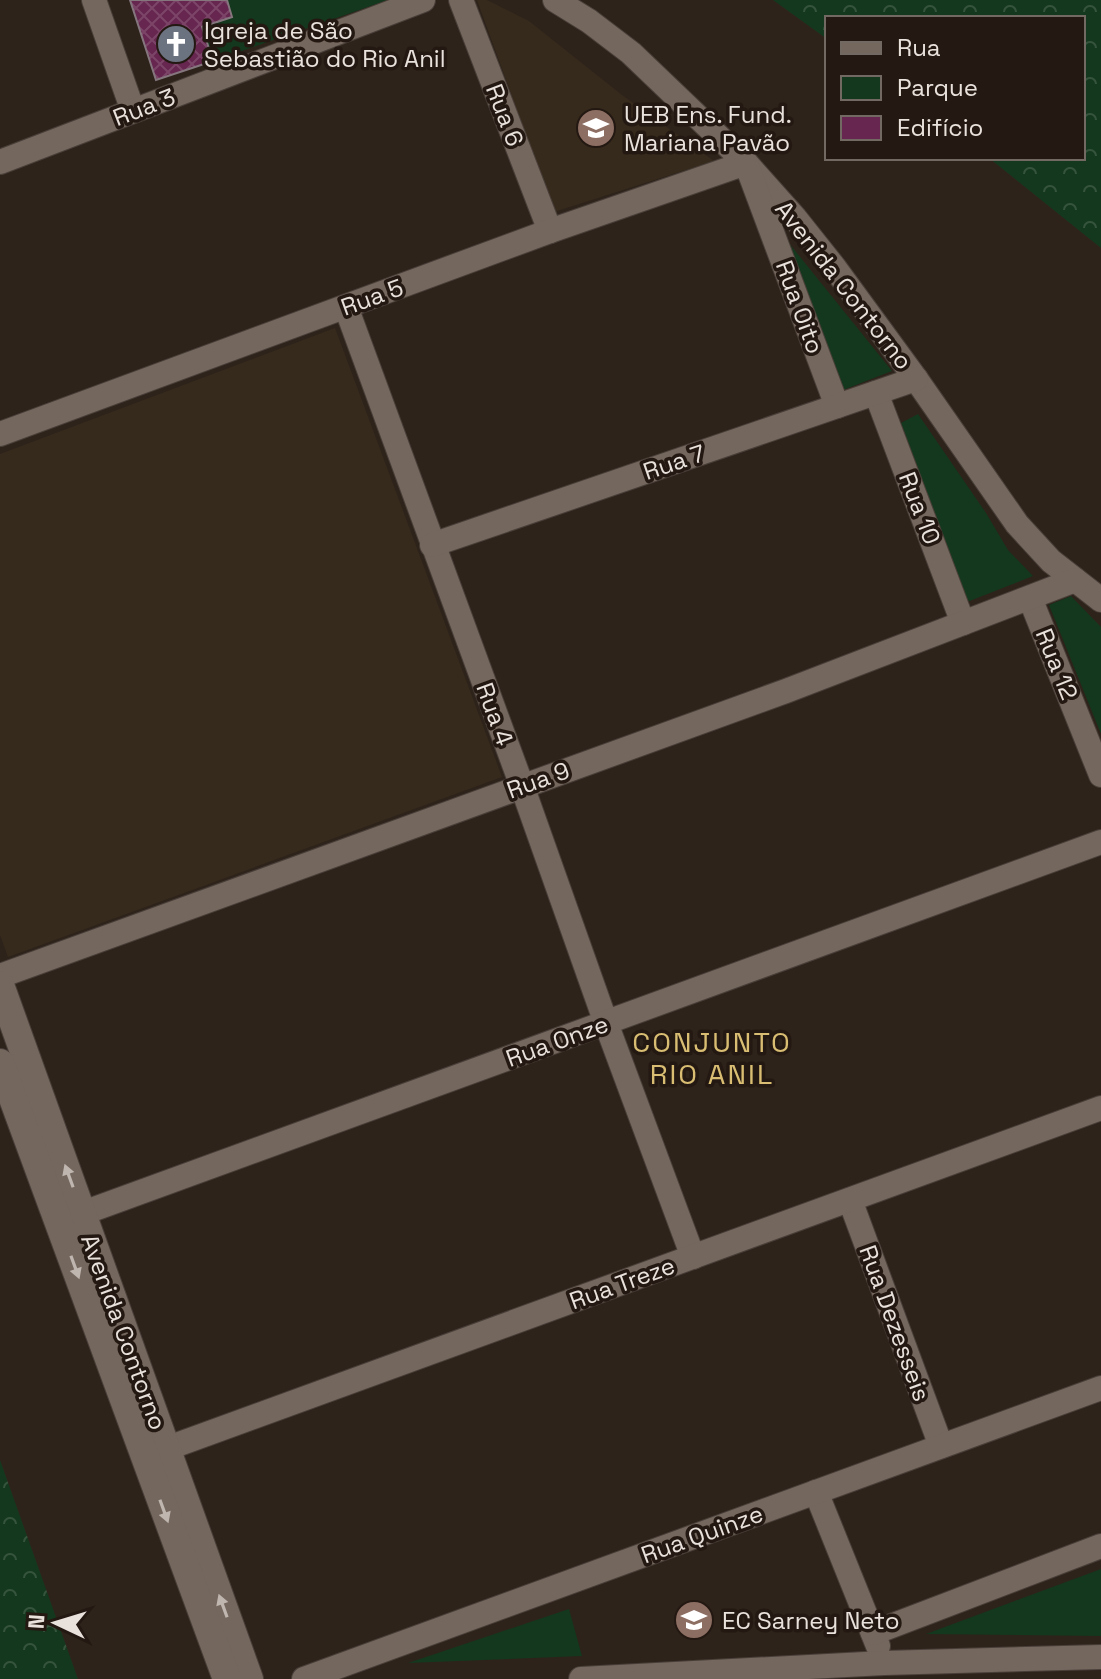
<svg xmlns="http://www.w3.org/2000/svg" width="1101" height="1679" viewBox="0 0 1101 1679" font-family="'Space Grotesk',sans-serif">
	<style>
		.education { fill: #362a1c }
		.forest { fill: url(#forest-crowns) }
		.green { fill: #14381d }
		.building { fill: url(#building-cross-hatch); stroke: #85767e; stroke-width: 2 }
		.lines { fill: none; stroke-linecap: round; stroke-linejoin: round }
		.minor-casing { stroke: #493f39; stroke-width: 26 }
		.tertiary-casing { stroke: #493f39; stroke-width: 30 }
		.minor { stroke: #74675e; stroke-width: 24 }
		.tertiary { stroke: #74675e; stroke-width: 28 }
		.oneway { fill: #c0b6b0 }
		.labels { text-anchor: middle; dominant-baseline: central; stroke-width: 7; stroke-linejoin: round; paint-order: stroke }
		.poi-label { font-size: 24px; fill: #e9e1dc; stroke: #241912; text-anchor: start }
		.street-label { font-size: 24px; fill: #e9e1dc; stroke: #241912 }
		.quarter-label { font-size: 28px; letter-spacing: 2px; fill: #d8bd72; stroke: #241912 }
	</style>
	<defs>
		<pattern id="forest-crowns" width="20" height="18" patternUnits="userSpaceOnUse" patternTransform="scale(2)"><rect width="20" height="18" fill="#14381d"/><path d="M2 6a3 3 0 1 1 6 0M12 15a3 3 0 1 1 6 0" fill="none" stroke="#36543d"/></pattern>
		<pattern id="building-cross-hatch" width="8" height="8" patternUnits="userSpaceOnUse" patternTransform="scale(2)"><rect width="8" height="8" fill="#66264f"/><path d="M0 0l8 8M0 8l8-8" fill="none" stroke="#7c4568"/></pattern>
	</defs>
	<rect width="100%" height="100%" fill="#2e231b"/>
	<g class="education">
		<path d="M477 0H487L529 21 622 95 714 161 554 212Z"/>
		<path d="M335 328 502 777 8 957 0 935V454Z"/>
	</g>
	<g class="forest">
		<path d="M773 0H1101V248L989 158H1083V18H827V39Z"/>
		<path d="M0 1460 78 1679H0Z"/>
	</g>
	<g class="green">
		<path d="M227 0H388L213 61 202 27 232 17Z"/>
		<path d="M784 237 892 371 843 390Z"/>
		<path d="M918 414 986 513 1008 550 1033 576 967 602 901 423Z"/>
		<path d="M1071 596 1101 627V734L1049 605Z"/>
		<path d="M1101 1569V1636L926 1634Z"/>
		<path d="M569 1609 582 1656 408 1663Z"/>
	</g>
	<path class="building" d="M130 0H227L232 17 202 27 213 61 156 80Z"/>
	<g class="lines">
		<defs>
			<g id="minor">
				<path d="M94 0 133 111"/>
				<path d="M461 0 550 231"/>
				<path d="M555 0 589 21 631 53 746 163 795 218 834 267 916 379 1017 524 1051 561 1101 600"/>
				<path d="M0 162 423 0"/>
				<path d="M346 307 522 786 606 1023 693 1257"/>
				<path d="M876 393 963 623"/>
				<path d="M0 434 550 231 746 163 837 406"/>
				<path d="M432 545 916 379"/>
				<path d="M1030 598 1101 775"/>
				<path d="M0 976 786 691 1075 580"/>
				<path d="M850 1200 941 1446"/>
				<path d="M64 1220 1101 842"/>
				<path d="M149 1455 1101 1108"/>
				<path d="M816 1492 878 1646"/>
				<path d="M873 1633 1101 1546"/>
				<path d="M304 1679 1101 1388"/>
				<path d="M581 1679 884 1663 1101 1657"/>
			</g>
			<g id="tertiary">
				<path d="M0 985 249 1679"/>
				<path d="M0 1063 227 1679"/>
			</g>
		</defs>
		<use href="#minor" class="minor-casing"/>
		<use href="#tertiary" class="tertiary-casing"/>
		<use href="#minor" class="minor"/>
		<use href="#tertiary" class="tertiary"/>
	</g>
	<defs><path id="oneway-solid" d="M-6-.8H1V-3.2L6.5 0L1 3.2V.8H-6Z" transform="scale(2)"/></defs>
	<g class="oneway">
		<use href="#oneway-solid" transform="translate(69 1176) rotate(-110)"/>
		<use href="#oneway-solid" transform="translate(75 1267) rotate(70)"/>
		<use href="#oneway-solid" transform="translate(164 1511) rotate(70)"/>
		<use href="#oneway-solid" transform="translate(223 1606) rotate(-110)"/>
	</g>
	<defs>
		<symbol id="church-disc" viewBox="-11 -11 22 22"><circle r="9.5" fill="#6b7280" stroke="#241912"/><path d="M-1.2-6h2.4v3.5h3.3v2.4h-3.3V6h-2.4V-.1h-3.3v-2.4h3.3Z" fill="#fff"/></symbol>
		<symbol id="school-disc" viewBox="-11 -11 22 22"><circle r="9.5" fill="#8d6e63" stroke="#241912"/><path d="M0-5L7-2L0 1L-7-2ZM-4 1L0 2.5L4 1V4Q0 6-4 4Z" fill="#fff"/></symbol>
	</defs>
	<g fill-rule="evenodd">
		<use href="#church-disc" x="154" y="22" width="44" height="44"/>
		<use href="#school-disc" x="574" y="106" width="44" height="44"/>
		<use href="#school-disc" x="672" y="1598" width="44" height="44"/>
	</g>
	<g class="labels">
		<g class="poi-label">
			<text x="204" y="30">Igreja de São<tspan x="204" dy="28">Sebastião do Rio Anil</tspan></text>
			<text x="624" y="114">UEB Ens. Fund.<tspan x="624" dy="28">Mariana Pavão</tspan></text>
			<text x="722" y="1620">EC Sarney Neto</text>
		</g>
		<g class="street-label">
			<text transform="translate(144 107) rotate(-21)">Rua 3</text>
			<text transform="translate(505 115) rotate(69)">Rua 6</text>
			<text transform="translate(844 285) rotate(52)">Avenida Contorno</text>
			<text transform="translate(372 297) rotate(-20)">Rua 5</text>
			<text transform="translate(800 307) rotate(70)">Rua Oito</text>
			<text transform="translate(674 462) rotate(-19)">Rua 7</text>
			<text transform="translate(920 508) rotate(69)">Rua 10</text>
			<text transform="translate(1057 664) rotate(68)">Rua 12</text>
			<text transform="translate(495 714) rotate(70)">Rua 4</text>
			<text transform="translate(538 780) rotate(-20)">Rua 9</text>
			<text transform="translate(557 1041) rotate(-20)">Rua Onze</text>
			<text transform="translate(622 1283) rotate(-20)">Rua Treze</text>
			<text transform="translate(895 1323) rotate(70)">Rua Dezesseis</text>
			<text transform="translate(124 1332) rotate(70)">Avenida Contorno</text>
			<text transform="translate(702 1534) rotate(-20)">Rua Quinze</text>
		</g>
		<g class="quarter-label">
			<text x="712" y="1042">CONJUNTO<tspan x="712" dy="32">RIO ANIL</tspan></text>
		</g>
	</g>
	<rect x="825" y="16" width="260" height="144" fill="#241912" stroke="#736963" stroke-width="2"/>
	<rect x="841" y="42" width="40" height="12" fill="#74675e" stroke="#736963" stroke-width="2"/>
	<text x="897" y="56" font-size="24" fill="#e9e1dc">Rua</text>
	<rect x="841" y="76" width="40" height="24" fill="#14381d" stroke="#736963" stroke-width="2"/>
	<text x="897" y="96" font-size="24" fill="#e9e1dc">Parque</text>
	<rect x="841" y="116" width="40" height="24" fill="#66264f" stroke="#736963" stroke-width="2"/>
	<text x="897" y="136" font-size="24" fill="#e9e1dc">Edifício</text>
	<g transform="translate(56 1623) rotate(274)" stroke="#241912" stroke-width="6" paint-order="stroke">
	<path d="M0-6L14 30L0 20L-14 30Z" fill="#e9e1dc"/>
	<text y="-12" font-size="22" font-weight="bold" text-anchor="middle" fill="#e9e1dc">N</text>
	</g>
</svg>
